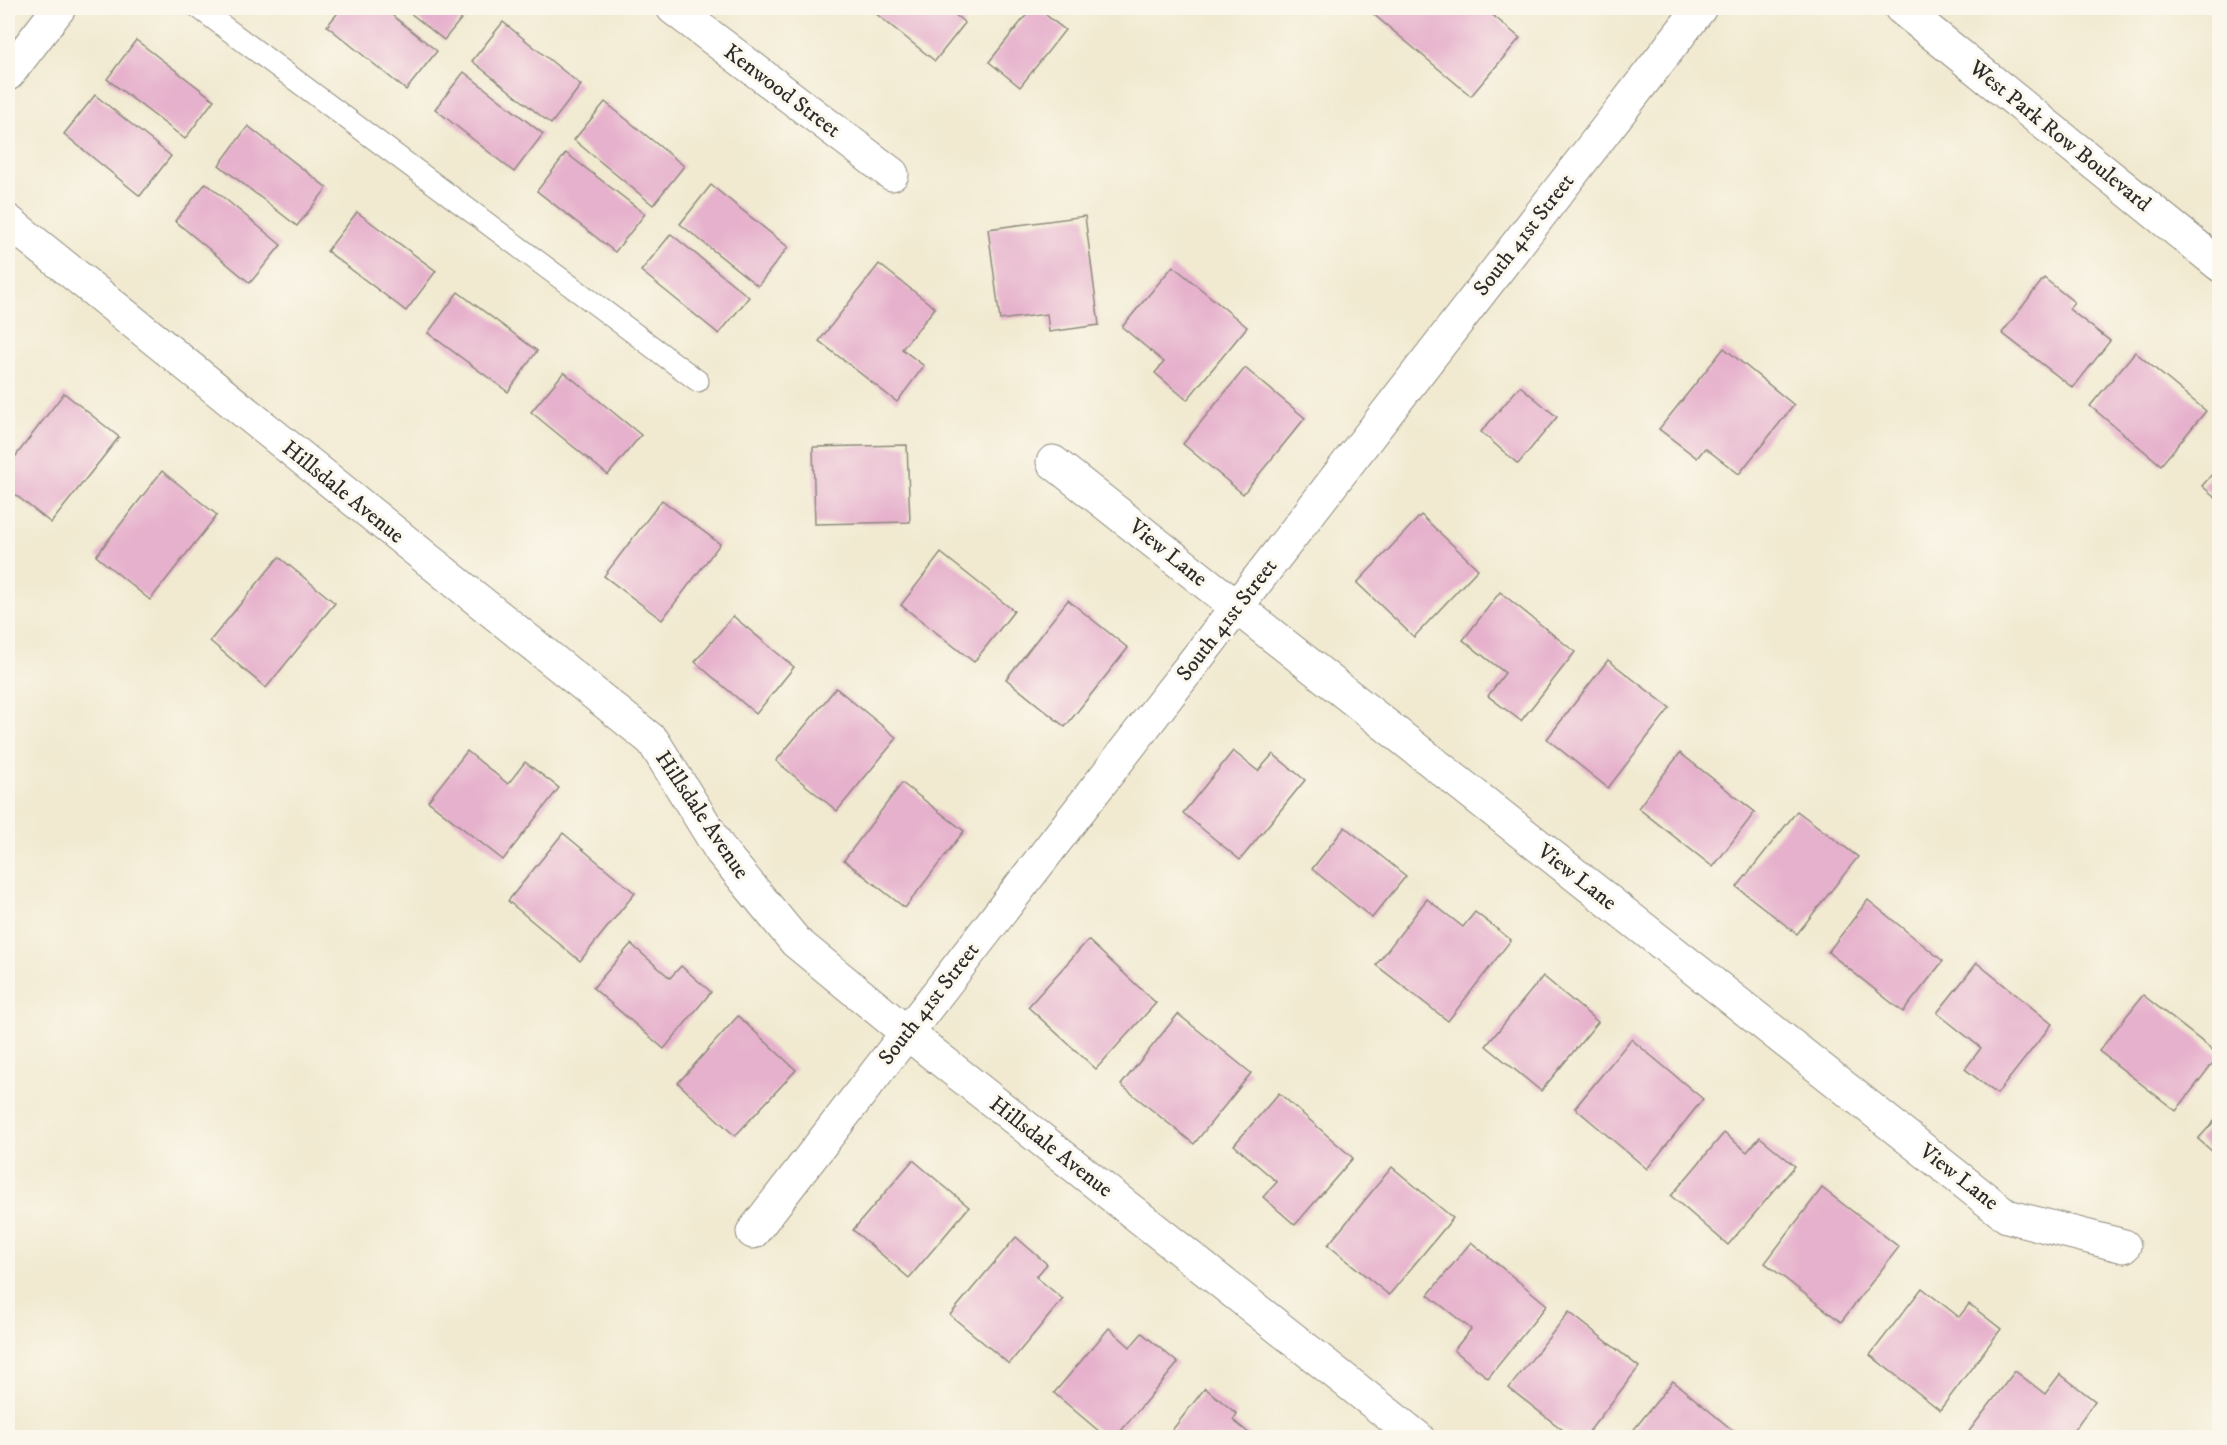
<svg xmlns="http://www.w3.org/2000/svg" width="2227" height="1445" viewBox="0 0 2227 1445" font-family="'IM FELL DW Pica',serif">
	<style>
		.building { fill: #e6b1cc }
		.lines { fill: none; stroke-linecap: round; stroke-linejoin: round }
		.service-casing { stroke: #8e8a7e; stroke-width: 23 }
		.minor-casing { stroke: #8e8a7e; stroke-width: 35 }
		.service { stroke: #fff; stroke-width: 21 }
		.minor { stroke: #fff; stroke-width: 33 }
		.labels { text-anchor: middle; dominant-baseline: central; stroke-width: 6; stroke-linejoin: round; paint-order: stroke }
		.street-label { font-size: 22px; fill: #2b2b2b; stroke: #fbf7ec }
	</style>
	<rect width="100%" height="100%" fill="#fbf7ec"/>
	<filter id="ink" filterUnits="userSpaceOnUse"><feTurbulence type="fractalNoise" baseFrequency=".0167" numOctaves="2"/><feDisplacementMap in="SourceGraphic" scale="12" xChannelSelector="R" yChannelSelector="G"/><feConvolveMatrix kernelMatrix="1 2 1 2 8 2 1 2 1" color-interpolation-filters="sRGB"/></filter>
	<filter id="wash" filterUnits="userSpaceOnUse"><feTurbulence type="fractalNoise" baseFrequency=".008" numOctaves="4" result="noise"/><feDisplacementMap in="SourceGraphic" scale="24" xChannelSelector="R" yChannelSelector="G"/><feGaussianBlur stdDeviation="1.35" result="paint"/><feColorMatrix in="noise" values="0 0 0 0 0 0 0 0 0 0 0 0 0 0 0 0 0 1.4 0 .05"/><feComposite in="paint" operator="in"/></filter>
	<g filter="url(#wash)">
		<rect width="100%" height="100%" fill="#f1ead1"/>
		<g id="blocks">
			<g class="building">
				<path d="M342 8H383L437 51 406 90 327 26Z"/>
				<path d="M404 8H470L444 40Z"/>
				<path d="M869 8H947L965 23 935 61Z"/>
				<path d="M1032 8H1037L1065 30 1020 87 989 62Z"/>
				<path d="M1366 8H1484L1520 38 1471 96Z"/>
				<path d="M503 22 581 85 551 124 472 61Z"/>
				<path d="M136 40 214 100 185 139 107 79Z"/>
				<path d="M464 72 543 134 514 172 435 109Z"/>
				<path d="M95 95 171 156 140 196 64 134Z"/>
				<path d="M605 102 684 166 653 205 574 140Z"/>
				<path d="M248 126 327 188 297 226 219 165Z"/>
				<path d="M566 153 645 214 615 252 537 191Z"/>
				<path d="M206 183 281 245 250 283 175 221Z"/>
				<path d="M711 185 788 247 758 286 680 224Z"/>
				<path d="M357 212 436 271 406 311 327 251Z"/>
				<path d="M1085 216 1099 325 1049 332 1047 314 1000 320 988 229Z"/>
				<path d="M671 234 749 297 719 334 641 271Z"/>
				<path d="M879 264 935 308 902 349 924 366 897 402 819 341Z"/>
				<path d="M1173 266 1247 327 1187 400 1155 373 1164 362 1122 327Z"/>
				<path d="M2044 278 2074 302 2069 309 2110 341 2073 388 2002 333Z"/>
				<path d="M458 292 537 351 508 392 428 333Z"/>
				<path d="M1724 348 1794 405 1739 474 1705 448 1697 458 1659 429Z"/>
				<path d="M2135 352 2206 411 2161 465 2090 406Z"/>
				<path d="M1245 368 1305 418 1243 494 1183 444Z"/>
				<path d="M564 372 641 435 608 475 531 412Z"/>
				<path d="M1520 386 1557 417 1518 464 1481 432Z"/>
				<path d="M64 393 119 437 51 523 8 489V466Z"/>
				<path d="M907 445 910 522 815 524 813 447Z"/>
				<path d="M2220 465V501L2202 486Z"/>
				<path d="M162 471 217 515 150 600 96 556Z"/>
				<path d="M662 500 720 544 662 620 604 576Z"/>
				<path d="M1421 515 1478 569 1414 637 1357 583Z"/>
				<path d="M941 553 1014 611 974 662 901 605Z"/>
				<path d="M279 557 335 603 266 688 210 641Z"/>
				<path d="M1500 592 1575 652 1521 721 1488 696 1505 673 1463 640Z"/>
				<path d="M1068 600 1128 648 1065 727 1006 679Z"/>
				<path d="M733 616 794 667 756 714 695 662Z"/>
				<path d="M1608 660 1670 708 1608 788 1547 739Z"/>
				<path d="M836 688 897 738 837 811 776 761Z"/>
				<path d="M467 751 508 784 525 762 559 788 503 860 428 801Z"/>
				<path d="M1233 751 1258 771 1273 754 1305 780 1240 860 1183 813Z"/>
				<path d="M1680 753 1755 812 1713 867 1638 808Z"/>
				<path d="M902 783 964 831 905 908 844 860Z"/>
				<path d="M1797 811 1858 857 1797 934 1737 887Z"/>
				<path d="M1345 827 1406 876 1372 918 1312 869Z"/>
				<path d="M563 833 635 893 580 961 508 901Z"/>
				<path d="M1427 899 1463 927 1475 912 1511 940 1448 1021 1376 965Z"/>
				<path d="M1868 900 1943 961 1903 1012 1828 952Z"/>
				<path d="M1088 940 1156 1003 1096 1069 1028 1007Z"/>
				<path d="M631 944 670 978 681 966 711 992 664 1049 593 988Z"/>
				<path d="M1977 963 2052 1024 1997 1094 1965 1069 1981 1048 1937 1013Z"/>
				<path d="M1543 976 1598 1022 1541 1091 1486 1046Z"/>
				<path d="M2143 995 2219 1055 2176 1111 2099 1051Z"/>
				<path d="M1178 1014 1251 1073 1194 1144 1121 1085Z"/>
				<path d="M738 1016 796 1070 735 1136 678 1083Z"/>
				<path d="M1631 1039 1703 1099 1647 1169 1575 1108Z"/>
				<path d="M1279 1093 1353 1158 1295 1225 1263 1197 1277 1182 1234 1145Z"/>
				<path d="M2220 1115V1158L2198 1139Z"/>
				<path d="M1724 1133 1747 1152 1760 1137 1795 1166 1728 1245 1671 1196Z"/>
				<path d="M913 1160 969 1207 909 1278 853 1230Z"/>
				<path d="M1392 1167 1453 1218 1389 1295 1328 1245Z"/>
				<path d="M1822 1188 1899 1247 1841 1322 1765 1263Z"/>
				<path d="M1016 1237 1047 1264 1036 1277 1063 1299 1009 1364 950 1315Z"/>
				<path d="M1471 1242 1547 1305 1488 1378 1454 1350 1471 1329 1428 1295Z"/>
				<path d="M1922 1288 1959 1317 1969 1304 2001 1329 1940 1410 1870 1355Z"/>
				<path d="M1569 1312 1639 1367 1584 1438H1573L1509 1388Z"/>
				<path d="M1109 1328 1130 1347 1142 1333 1178 1363 1115 1438H1107L1054 1393Z"/>
				<path d="M2015 1371 2045 1394 2060 1374 2095 1401 2068 1438H1971L1967 1434Z"/>
				<path d="M1673 1381 1742 1438H1627Z"/>
				<path d="M1205 1388 1237 1414 1233 1420 1255 1438H1166Z"/>
			</g>
		</g>
	</g>
	<g filter="url(#ink)">
		<use href="#blocks" fill-opacity="0" stroke="#8e8a7e" stroke-width="1.5"/>
		<g class="lines">
			<defs>
				<path id="service" d="M199 8 698 381"/>
				<g id="minor">
					<path d="M673 8 892 174"/>
					<path d="M1901 8 2220 265"/>
					<path d="M8 74 59 8"/>
					<path d="M8 221 653 741 721 851 796 942 907 1033 1418 1438"/>
					<path d="M1053 462 2007 1216 2124 1246"/>
					<path d="M753 1232 1700 8"/>
				</g>
			</defs>
			<use href="#service" class="service-casing"/>
			<use href="#minor" class="minor-casing"/>
			<use href="#service" class="service"/>
			<use href="#minor" class="minor"/>
		</g>
	</g>
	<g class="labels">
		<g class="street-label">
			<text transform="translate(782 91) rotate(37)">Kenwood Street</text>
			<text transform="translate(2060 136) rotate(39)">West Park Row Boulevard</text>
			<text transform="translate(1524 235) rotate(-52)">South 41st Street</text>
			<text transform="translate(343 492) rotate(39)">Hillsdale Avenue</text>
			<text transform="translate(1168 553) rotate(39)">View Lane</text>
			<text transform="translate(1227 620) rotate(-52)">South 41st Street</text>
			<text transform="translate(702 815) rotate(56)">Hillsdale Avenue</text>
			<text transform="translate(1577 877) rotate(38)">View Lane</text>
			<text transform="translate(929 1004) rotate(-52)">South 41st Street</text>
			<text transform="translate(1051 1147) rotate(38)">Hillsdale Avenue</text>
			<text transform="translate(1959 1177) rotate(38)">View Lane</text>
		</g>
	</g>
	<rect width="2227" height="1445" fill="none" stroke="#fbf7ec" stroke-width="30"/>
</svg>
